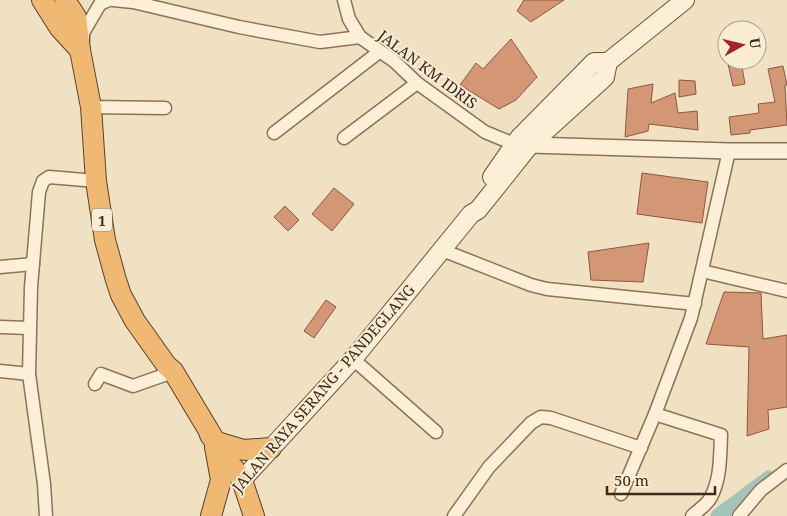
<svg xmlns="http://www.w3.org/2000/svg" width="787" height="516" viewBox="0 0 787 516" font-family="'Noto Serif',serif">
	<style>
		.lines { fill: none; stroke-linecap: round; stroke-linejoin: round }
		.canal { stroke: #a5c4b9; stroke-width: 15 }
		.building { fill: #d39776; stroke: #8f583c }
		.minor-casing { stroke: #8d7258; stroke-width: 15 }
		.tertiary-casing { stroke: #8d7258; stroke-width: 18 }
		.secondary-casing { stroke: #6f523b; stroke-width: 20 }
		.trunk-casing { stroke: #5b402d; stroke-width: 22 }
		.minor { stroke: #fbefd7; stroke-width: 12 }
		.tertiary { stroke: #fbefd7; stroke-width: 15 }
		.secondary { stroke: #fbefd7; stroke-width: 18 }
		.trunk { stroke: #efb873; stroke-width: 20 }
		.labels { text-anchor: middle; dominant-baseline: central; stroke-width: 4; stroke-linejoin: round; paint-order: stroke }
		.shield { fill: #f8ecd3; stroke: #746554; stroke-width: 1 }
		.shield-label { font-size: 14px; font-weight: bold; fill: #3c2b1d }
		.street-label { font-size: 15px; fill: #3c2b1d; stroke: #f8ecd3 }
	</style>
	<rect width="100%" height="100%" fill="#f1e1c3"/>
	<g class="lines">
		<path class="canal" d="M718 516 769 478"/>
	</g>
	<g class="building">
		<path d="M524 0H564L531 22 517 11Z"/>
		<path d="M511 39 537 77 516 100 499 109 460 85 476 63 483 69Z"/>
		<path d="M741 61 745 84 733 86 728 64Z"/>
		<path d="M783 66 787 85H785L787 125 750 130V133L731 135 729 117 759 113 758 104 775 102 768 69Z"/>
		<path d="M679 80 695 81 696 94 679 97Z"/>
		<path d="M653 84 651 103 675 93 678 113 697 111 698 130 649 124 648 131 625 137 628 89Z"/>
		<path d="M642 173 708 182 702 223 637 214Z"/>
		<path d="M334 188 354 204 332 231 312 214Z"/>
		<path d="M285 206 299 220 288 231 274 217Z"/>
		<path d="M649 243 643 282 591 280 588 252Z"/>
		<path d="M724 292 761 293 763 339 787 335V407L768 410 769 429 747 436 749 347 706 344Z"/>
		<path d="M326 300 336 307 314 338 304 331Z"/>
	</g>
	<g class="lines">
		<defs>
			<g id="minor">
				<path d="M113 0 133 2 239 27 320 42 360 37"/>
				<path d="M344 0 349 19 360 37 394 61 417 83 485 132 514 144"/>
				<path d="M83 41V33L100 4 109 0"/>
				<path d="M91 107 165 108"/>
				<path d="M274 133 379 52"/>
				<path d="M344 138 417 83"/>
				<path d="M442 250 531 285 547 289 695 304"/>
				<path d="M0 267 33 264"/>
				<path d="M702 271 787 291"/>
				<path d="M0 327 29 328"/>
				<path d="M353 359 436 432"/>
				<path d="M0 371 29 374"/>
				<path d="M95 384 101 374 133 386 170 373"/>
				<path d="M655 414 721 435C720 455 721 478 711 497 707 505 698 510 692 516"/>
				<path d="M621 494 655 414 691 318 729 151"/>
				<path d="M46 516 44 484 29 374 31 287 39 192 43 181 49 177 96 181"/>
				<path d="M454 516 489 467 531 423 541 417 551 418 641 448"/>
				<path d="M739 516 761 490 787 470"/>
			</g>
			<path id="tertiary" d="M530 145 729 151H787"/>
			<g id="secondary">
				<path d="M492 177 519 138 594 62H608L685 0"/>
				<path d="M242 480 353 359 471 214 478 210 530 145 605 77 608 62"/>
			</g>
			<g id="trunk">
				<path d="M42 0 59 27 80 50"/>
				<path d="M65 0 76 17 80 50 91 107 96 181 105 240 116 280 121 295 135 321 167 366 173 371 218 446"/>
				<path d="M210 435 242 480 254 516"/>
				<path d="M217 442 244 450 271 448"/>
				<path d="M211 516 221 480 215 447"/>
			</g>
		</defs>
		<use href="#minor" class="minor-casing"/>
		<use href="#tertiary" class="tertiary-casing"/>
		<use href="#secondary" class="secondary-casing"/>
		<use href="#trunk" class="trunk-casing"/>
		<use href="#minor" class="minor"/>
		<use href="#tertiary" class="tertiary"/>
		<use href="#secondary" class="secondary"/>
		<use href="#trunk" class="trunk"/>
	</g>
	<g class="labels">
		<rect class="shield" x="92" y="208.5" width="20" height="23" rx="4"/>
		<g class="shield-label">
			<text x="102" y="220">1</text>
		</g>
		<g class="street-label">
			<text transform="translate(428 69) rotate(37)">JALAN KM IDRIS</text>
			<text transform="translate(323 388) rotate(-49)">JALAN RAYA SERANG - PANDEGLANG</text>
		</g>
	</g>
	<g transform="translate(742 45) rotate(82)"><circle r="24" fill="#f8ecd3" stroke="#ad9f8a"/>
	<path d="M0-4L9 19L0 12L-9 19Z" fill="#a1232b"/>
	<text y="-8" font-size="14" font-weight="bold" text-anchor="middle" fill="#3c2b1d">U</text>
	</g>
	<path d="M607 486v8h108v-8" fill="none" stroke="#3c2b1d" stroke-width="2.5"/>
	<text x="614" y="486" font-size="15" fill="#3c2b1d" stroke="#f8ecd3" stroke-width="4" paint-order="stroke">50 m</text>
</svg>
